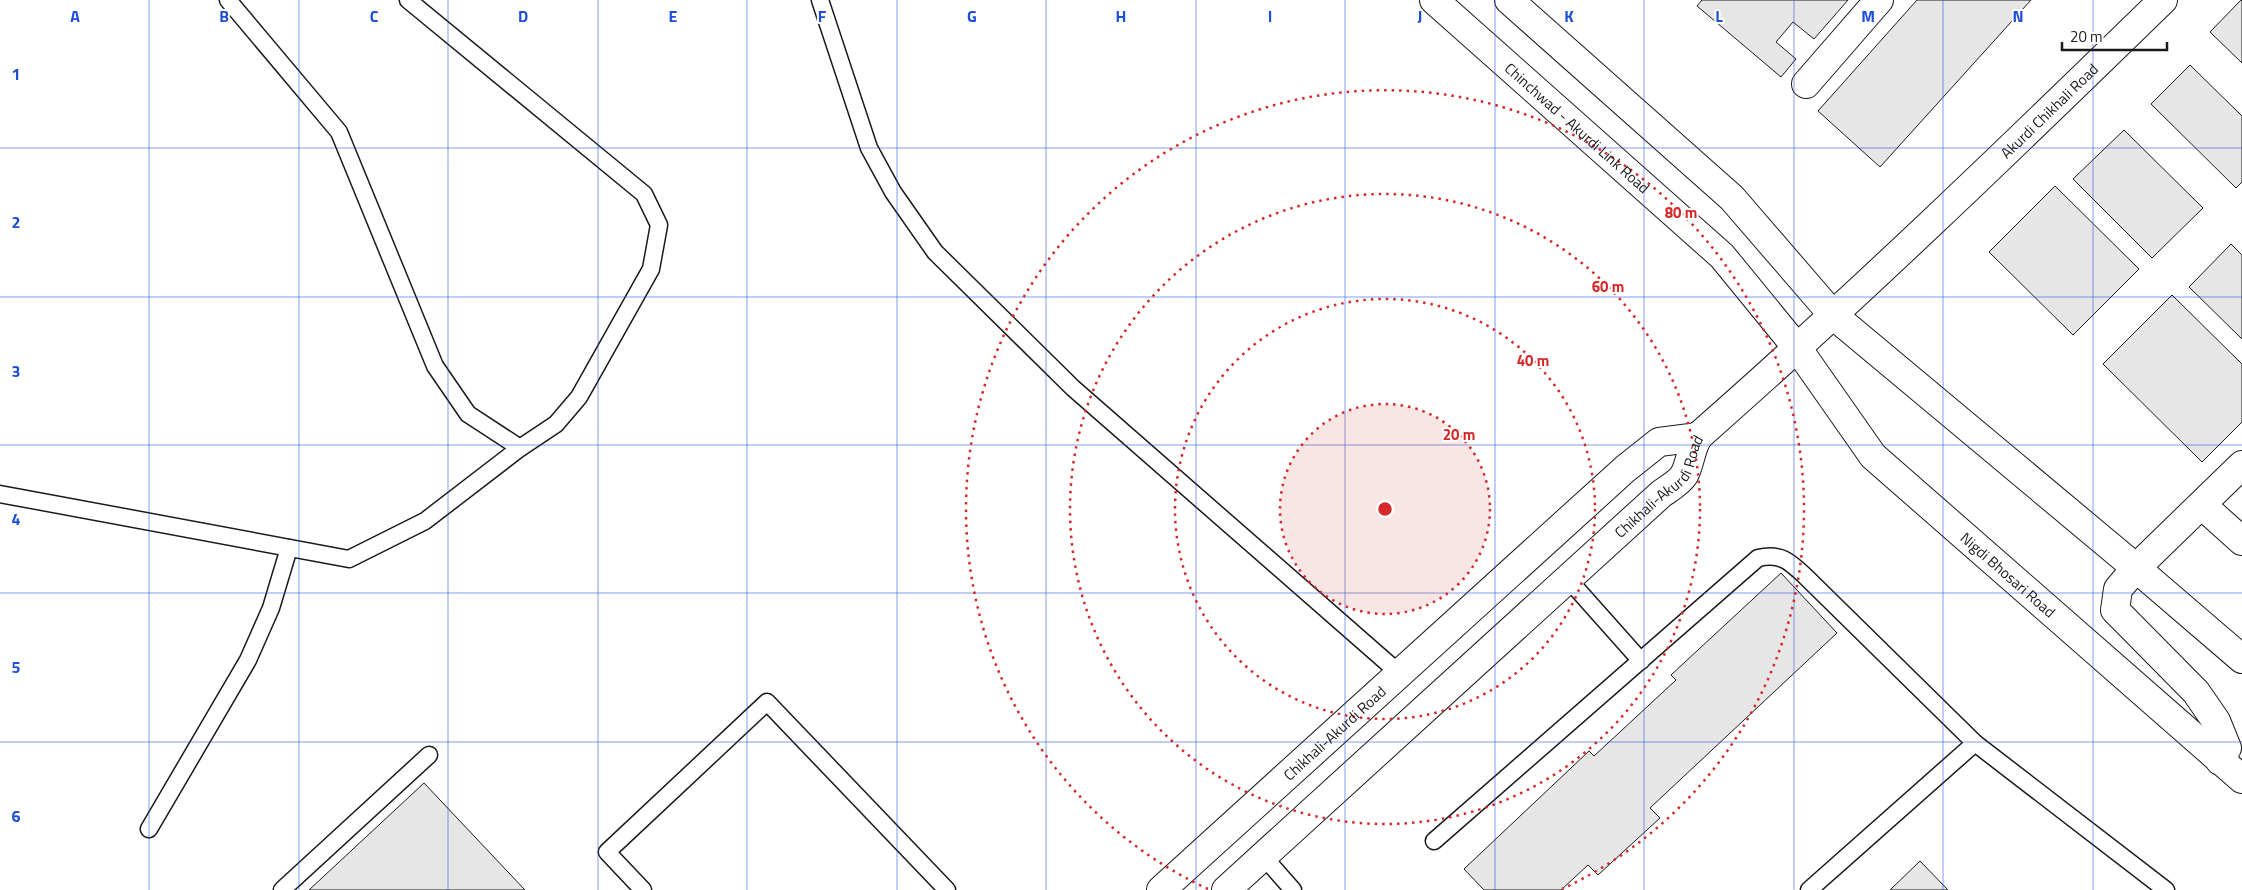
<svg xmlns="http://www.w3.org/2000/svg" width="2242" height="890" viewBox="0 0 2242 890" font-family="'Titillium Web',sans-serif">
	<style>
		.building { fill: #e6e6e6; stroke: #1a1a1a }
		.lines { fill: none; stroke-linecap: round; stroke-linejoin: round }
		.lane-casing { stroke: #1a1a1a; stroke-width: 19 }
		.street-casing { stroke: #1a1a1a; stroke-width: 30 }
		.secondary-casing { stroke: #1a1a1a; stroke-width: 30 }
		.primary-casing { stroke: #1a1a1a; stroke-width: 30 }
		.lane { stroke: #fff; stroke-width: 16 }
		.street { stroke: #fff; stroke-width: 28 }
		.secondary { stroke: #fff; stroke-width: 28 }
		.primary { stroke: #fff; stroke-width: 28 }
		.grid { fill: none; stroke: #1d4ed8; stroke-width: 1; stroke-opacity: 0.55 }
		.ring { fill: none; stroke: #d62828; stroke-width: 2.5; stroke-dasharray: 2.5 5 }
		.labels { text-anchor: middle; dominant-baseline: central; stroke-width: 4; stroke-linejoin: round; paint-order: stroke }
		.street-label { font-size: 15px; fill: #1a1a1a; stroke: #fff }
		.grid-label { font-size: 16px; text-anchor: middle; font-weight: bold; fill: #1d4ed8; stroke: #fff; stroke-width: 4; stroke-linejoin: round; paint-order: stroke }
		.centre { fill: #d62828; stroke: #fff; stroke-width: 2.5 }
		.ring-label { font-size: 15px; text-anchor: middle; font-weight: bold; fill: #d62828; stroke: #fff; stroke-width: 4; stroke-linejoin: round; paint-order: stroke }
	</style>
	<rect width="100%" height="100%" fill="#fff"/>
	<g class="building">
		<path d="M1702 0H1848L1814 39 1793 22 1776 42 1796 59 1781 77 1697 6Z"/>
		<path d="M1917 0H2031L1880 167 1818 111Z"/>
		<path d="M2241 0H2242V63L2210 32Z"/>
		<path d="M2190 65 2242 116V182L2236 188 2151 104Z"/>
		<path d="M2124 130 2203 208 2152 258 2073 179Z"/>
		<path d="M2055 186 2139 269 2073 335 1989 252Z"/>
		<path d="M2231 244 2242 255V339L2189 287Z"/>
		<path d="M2172 295 2242 364V422L2202 462 2103 364Z"/>
		<path d="M1781 573 1837 633 1650 808 1660 818 1598 875 1588 865 1561 890H1484L1464 869 1589 751 1594 756 1676 680 1671 675Z"/>
		<path d="M424 783 525 890H309Z"/>
		<path d="M1920 861 1948 890H1890Z"/>
	</g>
	<g class="lines">
		<defs>
			<g id="lane">
				<path d="M228 0 339 132 435 366 468 414 520 448"/>
				<path d="M820 0 869 148 893 192 935 252 1073 388 1399 673"/>
				<path d="M0 494 349 559 425 521 520 448 556 424 579 397 651 269 659 225 644 194 408 0"/>
				<path d="M1568 579 1641 661"/>
				<path d="M149 829 248 660 271 608 289 548"/>
				<path d="M1434 841 1758 558C1781 553 1789 561 1805 576L1975 743"/>
				<path d="M1263 856 1293 890"/>
				<path d="M282 890 429 755"/>
				<path d="M643 890 607 852 767 702 947 890"/>
				<path d="M1809 890 1975 743 2166 890"/>
			</g>
			<g id="street">
				<path d="M1806 84 1879 0"/>
				<path d="M2202 505 2242 541"/>
				<path d="M2220 761 2227 748 2216 721 2196 692 2115 610 2118 589 2136 568 2242 465"/>
			</g>
			<g id="secondary">
				<path id="s1" d="M1161 890 1625 469 1659 442 1698 437"/>
				<path id="s2" d="M1226 890 1661 494C1668 489 1680 482 1684 475 1691 463 1691 443 1701 434 1860 294 2012 147 2163 0"/>
			</g>
			<g id="primary">
				<path id="s3" d="M1434 0 1722 256 1798 349 1873 456 2242 779"/>
				<path d="M1509 0 1732 198 1833 315 2136 568 2242 659"/>
			</g>
		</defs>
		<use href="#lane" class="lane-casing"/>
		<use href="#street" class="street-casing"/>
		<use href="#secondary" class="secondary-casing"/>
		<use href="#primary" class="primary-casing"/>
		<use href="#lane" class="lane"/>
		<use href="#street" class="street"/>
		<use href="#secondary" class="secondary"/>
		<use href="#primary" class="primary"/>
	</g>
	<path class="grid" d="M149 0V890M299 0V890M448 0V890M598 0V890M747 0V890M897 0V890M1046 0V890M1196 0V890M1345 0V890M1495 0V890M1644 0V890M1794 0V890M1943 0V890M2093 0V890M0 148H2242M0 297H2242M0 445H2242M0 593H2242M0 742H2242"/>
	<circle cx="1385" cy="509" r="105" fill="#d62828" fill-opacity=".12"/>
	<g class="ring">
		<circle cx="1385" cy="509" r="105"/>
		<circle cx="1385" cy="509" r="210"/>
		<circle cx="1385" cy="509" r="315"/>
		<path d="M1208 889A419 419 0 1 1 1562 889"/>
	</g>
	<g class="labels">
		<g class="street-label">
			<text stroke="none"><textPath href="#s2" startOffset="1138">Akurdi Chikhali Road</textPath></text>
			<text stroke="none"><textPath href="#s3" startOffset="192">Chinchwad - Akurdi Link Road</textPath></text>
			<text stroke="none"><textPath href="#s2" startOffset="594">Chikhali-Akurdi Road</textPath></text>
			<text stroke="none"><textPath href="#s3" startOffset="816">Nigdi Bhosari Road</textPath></text>
			<text stroke="none"><textPath href="#s1" startOffset="234">Chikhali-Akurdi Road</textPath></text>
		</g>
	</g>
	<g class="grid-label">
		<text x="75" y="22">A</text>
		<text x="224" y="22">B</text>
		<text x="374" y="22">C</text>
		<text x="523" y="22">D</text>
		<text x="673" y="22">E</text>
		<text x="822" y="22">F</text>
		<text x="972" y="22">G</text>
		<text x="1121" y="22">H</text>
		<text x="1270" y="22">I</text>
		<text x="1420" y="22">J</text>
		<text x="1569" y="22">K</text>
		<text x="1719" y="22">L</text>
		<text x="1868" y="22">M</text>
		<text x="2018" y="22">N</text>
		<text x="16" y="80">1</text>
		<text x="16" y="228">2</text>
		<text x="16" y="377">3</text>
		<text x="16" y="525">4</text>
		<text x="16" y="673">5</text>
		<text x="16" y="822">6</text>
	</g>
	<circle cx="1385" cy="509" r="8" class="centre"/>
	<g class="ring-label">
		<text x="1681" y="218">80 m</text>
		<text x="1608" y="292">60 m</text>
		<text x="1533" y="366">40 m</text>
		<text x="1459" y="440">20 m</text>
	</g>
	<path d="M2062 42v8h105v-8" fill="none" stroke="#1a1a1a" stroke-width="2.5"/>
	<text x="2070" y="42" font-size="15" fill="#1a1a1a" stroke="#ffffff" stroke-width="4" paint-order="stroke">20 m</text>
</svg>
